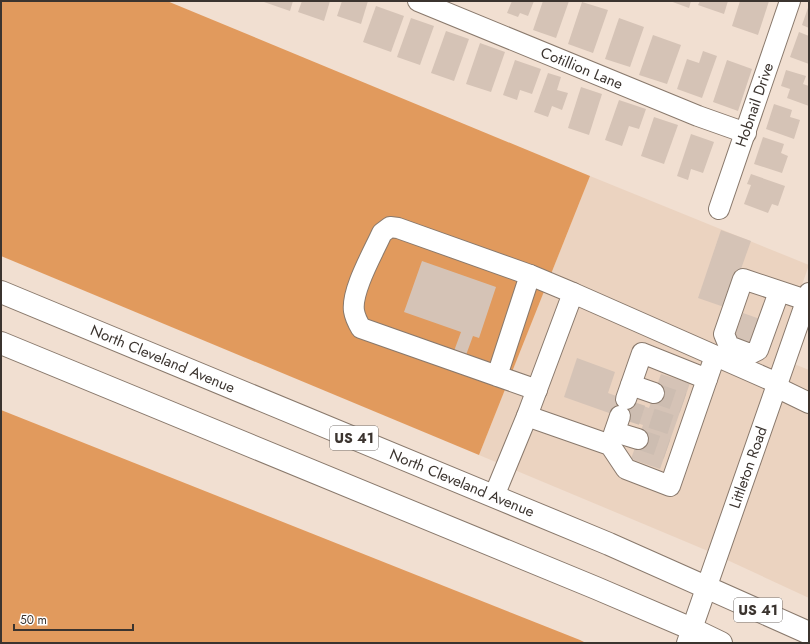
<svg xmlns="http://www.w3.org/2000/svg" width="810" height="644" viewBox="0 0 810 644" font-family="Jost,sans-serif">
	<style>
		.built { fill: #ebd3c0 }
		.forest { fill: #e19a5d }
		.building { fill: #d5c3b6 }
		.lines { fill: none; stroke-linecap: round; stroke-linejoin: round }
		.minor-tunnel { stroke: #cdbdb1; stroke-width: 20; stroke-dasharray: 20 10; stroke-linecap: butt }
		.minor-casing { stroke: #89796c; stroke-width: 22 }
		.major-casing { stroke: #89796c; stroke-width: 24 }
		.minor { stroke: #fff; stroke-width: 20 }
		.major { stroke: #fff; stroke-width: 22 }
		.labels { text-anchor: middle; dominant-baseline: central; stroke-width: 4; stroke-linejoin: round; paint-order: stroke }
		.shield { fill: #fff; stroke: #76716d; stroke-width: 1 }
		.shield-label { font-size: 14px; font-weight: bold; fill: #3b342f }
		.street-label { font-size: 15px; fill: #3b342f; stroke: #fff }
	</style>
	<rect width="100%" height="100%" fill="#f1dfd1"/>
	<g class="built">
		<path d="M590 176 809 265 708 551 479 455Z"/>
		<path d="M794 364 809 370V598L725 559Z"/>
	</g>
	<g class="forest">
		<path d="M1 1H167L590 176 479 455 1 256Z"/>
		<path d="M1 410 580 640 586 643H1Z"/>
	</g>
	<g class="building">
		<path d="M265 1H293L290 11 264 2Z"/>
		<path d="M302 1H330L324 21 298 12Z"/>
		<path d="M342 1H368L361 24 337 16Z"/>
		<path d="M512 1H534L528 16 520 13 518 17 507 13Z"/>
		<path d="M543 1H569L556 38 533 30Z"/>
		<path d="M670 1H691L689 8Z"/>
		<path d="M700 1H728L724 14 698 5Z"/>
		<path d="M740 1H769L758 35 732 26Z"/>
		<path d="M582 2 608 10 593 53 568 44Z"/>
		<path d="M809 5V28L802 25Z"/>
		<path d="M376 6 404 16 391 52 363 42Z"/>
		<path d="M411 18 434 26 420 65 397 57Z"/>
		<path d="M619 18 644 27 630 67 605 59Z"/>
		<path d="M446 31 469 39 454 81 431 73Z"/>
		<path d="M799 32 809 36V64L790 57Z"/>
		<path d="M653 35 681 45 667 84 639 75Z"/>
		<path d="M480 43 505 52 491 92 466 84Z"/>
		<path d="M703 51 717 56 702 98 677 89 687 59 699 63Z"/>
		<path d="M515 60 541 69 532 94 520 90 517 100 503 95Z"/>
		<path d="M727 60 752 69 738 111 713 102Z"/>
		<path d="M786 70 806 76 803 84 809 86V106L787 98 790 89 781 86Z"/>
		<path d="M548 73 561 77 557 90 568 93 562 110 552 106 548 117 534 112Z"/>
		<path d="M581 87 602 94 589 135 568 128Z"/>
		<path d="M619 100 646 109 639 129 629 126 622 146 605 140Z"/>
		<path d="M774 104 792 110 790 117 800 120 794 139 766 129Z"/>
		<path d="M654 117 678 125 664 164 641 156Z"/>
		<path d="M691 134 714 142 703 173 691 169 688 180 677 176Z"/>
		<path d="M763 137 784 144 781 153 788 156 782 173 754 164Z"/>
		<path d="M751 174 785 186 778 206 772 204 768 213 744 204 751 185 747 184Z"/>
		<path d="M721 230 751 241 727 308 698 298Z"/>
		<path d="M422 261 496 287 479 338 473 336 466 355 454 351 461 332 404 312Z"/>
		<path d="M743 313 760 319 750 347 733 341Z"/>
		<path d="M577 358 615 372 608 393 649 408 661 374 690 383 660 469 631 459 643 425 564 397Z"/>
	</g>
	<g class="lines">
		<g class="minor-tunnel">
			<path d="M654 393 683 403"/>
			<path d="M623 409 675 426"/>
			<path d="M638 439 667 449"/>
		</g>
		<defs>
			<g id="minor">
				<path id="s1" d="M418 1 698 116 746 133"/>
				<path id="s2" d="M719 209 790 1"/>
				<path d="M530 275 573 293"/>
				<path d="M779 292 758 350 750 354 729 346 724 334 743 279 806 300"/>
				<path d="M497 376 530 275 398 228 390 227 382 233C373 253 351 291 354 311 355 317 358 323 361 328L537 390"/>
				<path d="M631 385 654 393"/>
				<path d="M776 387 809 403"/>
				<path d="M626 399 642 353 707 379"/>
				<path d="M527 416 610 445 626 469 670 486 715 356"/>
				<path d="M615 432 638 439"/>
				<path d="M610 445 620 416"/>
				<path d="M494 496 527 416 573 293 777 383"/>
				<path id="s3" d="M687 643 809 293"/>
			</g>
			<g id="major">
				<path id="s4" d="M1 292 609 544 809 633"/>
				<path d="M1 343 596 588 692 629 721 643"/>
			</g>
		</defs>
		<use href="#minor" class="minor-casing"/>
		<use href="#major" class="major-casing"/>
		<use href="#minor" class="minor"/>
		<use href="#major" class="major"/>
	</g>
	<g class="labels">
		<g class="shield">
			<rect x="330" y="426" width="48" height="24" rx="3"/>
			<rect x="734" y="598" width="48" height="24" rx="3"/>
		</g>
		<g class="shield-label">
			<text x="354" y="438">US 41</text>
			<text x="758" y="610">US 41</text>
		</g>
		<g class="street-label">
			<text stroke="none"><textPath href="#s1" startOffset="177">Cotillion Lane</textPath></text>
			<text stroke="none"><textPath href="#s2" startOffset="110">Hobnail Drive</textPath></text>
			<text stroke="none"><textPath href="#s4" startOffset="175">North Cleveland Avenue</textPath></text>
			<text stroke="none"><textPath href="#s3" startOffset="186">Littleton Road</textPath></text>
			<text stroke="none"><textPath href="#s4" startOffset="499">North Cleveland Avenue</textPath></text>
		</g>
	</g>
	<rect width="810" height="644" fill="none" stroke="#3b342f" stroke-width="4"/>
	<path d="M14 624v6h119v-6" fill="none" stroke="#3b342f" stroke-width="2"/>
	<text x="20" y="624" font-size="12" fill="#3b342f" stroke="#ffffff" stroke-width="3" paint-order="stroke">50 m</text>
</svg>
